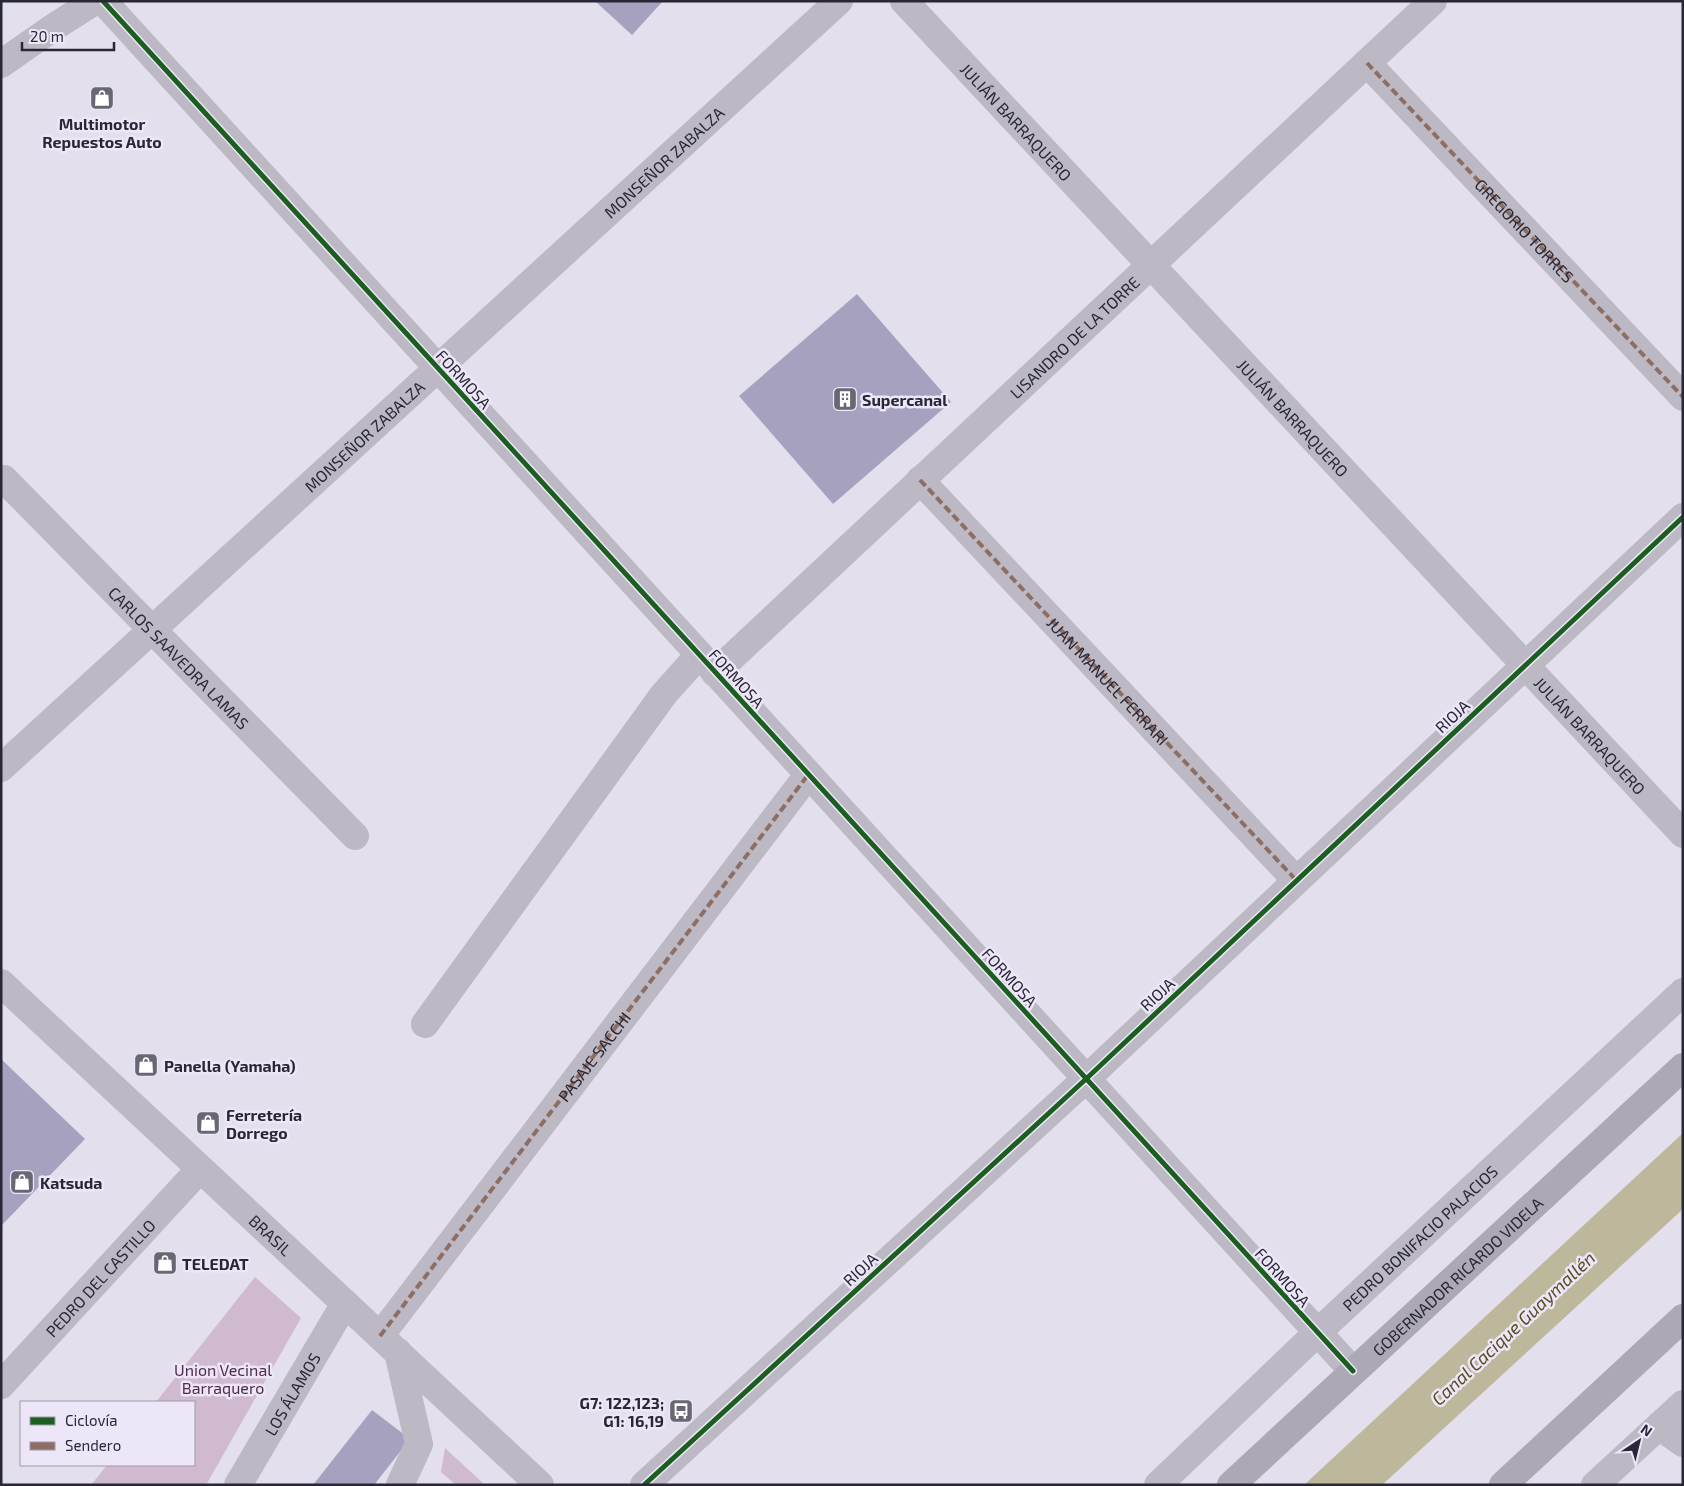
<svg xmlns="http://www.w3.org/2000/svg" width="1684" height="1486" viewBox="0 0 1684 1486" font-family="'Exo 2',sans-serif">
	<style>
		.green { fill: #cfbad0 }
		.water { fill: #bdb79c }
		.building { fill: #a5a1bf }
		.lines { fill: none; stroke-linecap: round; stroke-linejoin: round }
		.minor { stroke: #bcb8c4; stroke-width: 28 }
		.highway { stroke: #aca8b4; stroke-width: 28 }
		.quiet { stroke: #8d6e63; stroke-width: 4; stroke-dasharray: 8 4; stroke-linecap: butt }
		.cycleway-casing { stroke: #ede6f9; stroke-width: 8 }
		.cycleway { stroke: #1b5e20; stroke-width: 5 }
		.labels { text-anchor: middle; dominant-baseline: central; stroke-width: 5; stroke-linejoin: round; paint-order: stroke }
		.street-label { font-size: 16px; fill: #292735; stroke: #ede6f9 }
		.poi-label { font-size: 16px; font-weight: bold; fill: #292735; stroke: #ede6f9; text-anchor: start }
		.park-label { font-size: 16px; fill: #522b4b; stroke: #ede6f9 }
		.water-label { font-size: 18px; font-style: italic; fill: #554f1e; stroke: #ede6f9 }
	</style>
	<rect width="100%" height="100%" fill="#e3dfec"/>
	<g class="green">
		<path d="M255 1277 301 1318 206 1485H91L107 1465H194V1402H156Z"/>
		<path d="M445 1448 485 1485H456L441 1472Z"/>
	</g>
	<path class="water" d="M1683 1133V1209L1382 1485H1304Z"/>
	<g class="building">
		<path d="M595 1H663L632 35Z"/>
		<path d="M857 294 951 402 833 504 739 396Z"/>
		<path d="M1 1059 85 1139 1 1226Z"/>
		<path d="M372 1410 410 1439 374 1485H313Z"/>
	</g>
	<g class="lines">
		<g class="minor">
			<path d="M103 1 1353 1371"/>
			<path id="s1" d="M904 1 1683 834"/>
			<path d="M1367 63 1683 397"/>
			<path d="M1 64 54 27 95 1"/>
			<path id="s2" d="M4 479 355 836"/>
			<path id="s3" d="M920 480 1296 880"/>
			<path id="s4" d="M715 673 1433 1"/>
			<path id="s5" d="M1 768 839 1"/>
			<path id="s6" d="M1 983 540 1485"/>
			<path d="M425 1024 664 694 699 655"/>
			<path id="s7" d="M380 1336 808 775"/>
			<path d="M398 1352 419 1444 400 1485"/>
			<path id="s8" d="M1 1385 200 1169"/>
			<path d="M1659 1426 1683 1443"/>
			<path id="s9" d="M238 1485 345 1303"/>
			<path d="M644 1485 1086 1079 1683 517"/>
			<path id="s10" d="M1158 1485 1317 1333 1683 992"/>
			<path d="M1595 1485 1683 1404"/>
		</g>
		<g class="highway">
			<path id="s11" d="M1231 1485 1683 1067"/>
			<path d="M1503 1485 1683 1318"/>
		</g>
		<g class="quiet">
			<path id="s12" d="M1367 63 1683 397"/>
			<path d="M920 480 1296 880"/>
			<path d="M380 1336 808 775"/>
		</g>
		<defs>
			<g id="cycleway">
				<path d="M103 1 1353 1371"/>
				<path d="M644 1485 1086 1079 1683 517"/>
			</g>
		</defs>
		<use href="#cycleway" class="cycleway-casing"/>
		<use href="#cycleway" class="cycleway"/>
	</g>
	<defs>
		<symbol id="shop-square" viewBox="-11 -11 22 22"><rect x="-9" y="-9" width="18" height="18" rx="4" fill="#6a6775" stroke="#ede6f9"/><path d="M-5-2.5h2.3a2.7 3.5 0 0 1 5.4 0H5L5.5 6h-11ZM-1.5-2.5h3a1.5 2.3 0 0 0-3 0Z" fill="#fff"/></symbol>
		<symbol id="building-square" viewBox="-11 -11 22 22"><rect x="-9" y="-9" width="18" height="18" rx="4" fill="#6a6775" stroke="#ede6f9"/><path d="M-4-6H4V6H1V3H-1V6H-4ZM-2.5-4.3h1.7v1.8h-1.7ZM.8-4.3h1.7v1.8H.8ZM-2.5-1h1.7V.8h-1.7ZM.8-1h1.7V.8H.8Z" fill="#fff"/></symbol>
		<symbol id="bus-square" viewBox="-11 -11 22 22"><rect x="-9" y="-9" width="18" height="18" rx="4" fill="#6a6775" stroke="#ede6f9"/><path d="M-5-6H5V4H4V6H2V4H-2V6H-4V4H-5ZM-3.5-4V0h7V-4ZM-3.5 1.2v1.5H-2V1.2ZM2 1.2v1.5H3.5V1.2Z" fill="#fff"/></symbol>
	</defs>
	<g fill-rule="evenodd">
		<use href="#shop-square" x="88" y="84" width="28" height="28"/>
		<use href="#building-square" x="831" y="385" width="28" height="28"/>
		<use href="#shop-square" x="132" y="1051" width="28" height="28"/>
		<use href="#shop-square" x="194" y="1109" width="28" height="28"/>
		<use href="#shop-square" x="8" y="1168" width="28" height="28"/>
		<use href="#shop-square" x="151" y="1249" width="28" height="28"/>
		<use href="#bus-square" x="667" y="1397" width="28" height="28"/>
	</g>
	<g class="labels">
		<g class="street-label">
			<text stroke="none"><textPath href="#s1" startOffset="165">JULIÁN BARRAQUERO</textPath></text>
			<text stroke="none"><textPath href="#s5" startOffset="898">MONSEÑOR ZABALZA</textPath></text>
			<text stroke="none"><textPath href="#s12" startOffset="230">GREGORIO TORRES</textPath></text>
			<text stroke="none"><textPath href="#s4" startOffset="492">LISANDRO DE LA TORRE</textPath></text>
			<text transform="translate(464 379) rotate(48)">FORMOSA</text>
			<text stroke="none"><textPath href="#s1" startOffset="570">JULIÁN BARRAQUERO</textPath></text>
			<text stroke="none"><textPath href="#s5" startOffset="492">MONSEÑOR ZABALZA</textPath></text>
			<text stroke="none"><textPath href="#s2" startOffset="250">CARLOS SAAVEDRA LAMAS</textPath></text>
			<text transform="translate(737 678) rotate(48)">FORMOSA</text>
			<text stroke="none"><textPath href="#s3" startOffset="275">JUAN MANUEL FERRARI</textPath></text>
			<text transform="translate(1452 716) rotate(-43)">RIOJA</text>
			<text stroke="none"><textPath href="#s1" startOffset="1005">JULIÁN BARRAQUERO</textPath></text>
			<text transform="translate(1010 977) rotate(48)">FORMOSA</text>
			<text transform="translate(1157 994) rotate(-43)">RIOJA</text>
			<text stroke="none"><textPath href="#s7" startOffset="352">PASAJE SACCHI</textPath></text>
			<text stroke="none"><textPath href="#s6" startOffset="369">BRASIL</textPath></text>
			<text stroke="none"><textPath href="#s10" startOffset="360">PEDRO BONIFACIO PALACIOS</textPath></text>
			<text transform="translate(860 1269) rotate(-43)">RIOJA</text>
			<text stroke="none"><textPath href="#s11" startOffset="308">GOBERNADOR RICARDO VIDELA</textPath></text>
			<text stroke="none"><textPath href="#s8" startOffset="146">PEDRO DEL CASTILLO</textPath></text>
			<text transform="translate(1283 1277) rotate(48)">FORMOSA</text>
			<text stroke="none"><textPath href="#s9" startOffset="106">LOS ÁLAMOS</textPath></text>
		</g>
		<g class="poi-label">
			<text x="102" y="123" text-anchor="middle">Multimotor<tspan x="102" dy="18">Repuestos Auto</tspan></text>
			<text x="862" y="399">Supercanal</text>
			<text x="164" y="1065">Panella (Yamaha)</text>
			<text x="226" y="1114">Ferretería<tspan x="226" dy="18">Dorrego</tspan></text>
			<text x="40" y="1182">Katsuda</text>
			<text x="182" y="1263">TELEDAT</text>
			<text x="664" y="1402" text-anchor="end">G7: 122,123;<tspan x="664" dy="18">G1: 16,19</tspan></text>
		</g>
		<g class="park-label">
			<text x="223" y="1369">Union Vecinal<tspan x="223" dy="18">Barraquero</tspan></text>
		</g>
		<g class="water-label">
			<text transform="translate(1513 1328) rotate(-43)">Canal Cacique Guaymallén</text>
		</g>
	</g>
	<rect width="1684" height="1486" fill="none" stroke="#292735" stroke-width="5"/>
	<rect x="20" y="1401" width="175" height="65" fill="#ede6f9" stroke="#9f9aab"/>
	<rect x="30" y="1417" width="25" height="8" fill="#1b5e20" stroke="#9f9aab"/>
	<text x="65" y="1426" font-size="15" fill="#292735">Ciclovía</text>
	<rect x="30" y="1442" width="25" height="8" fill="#8d6e63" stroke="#9f9aab"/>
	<text x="65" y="1451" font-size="15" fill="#292735">Sendero</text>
	<g transform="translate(1639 1441) rotate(35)" stroke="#ede6f9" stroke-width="4" paint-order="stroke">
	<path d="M0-4L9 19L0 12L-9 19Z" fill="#292735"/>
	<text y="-8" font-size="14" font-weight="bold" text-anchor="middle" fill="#292735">N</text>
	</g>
	<path d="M22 42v8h92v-8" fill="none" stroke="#292735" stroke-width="2.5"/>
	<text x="30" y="42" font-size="15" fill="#292735" stroke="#ede6f9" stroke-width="4" paint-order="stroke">20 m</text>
</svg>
